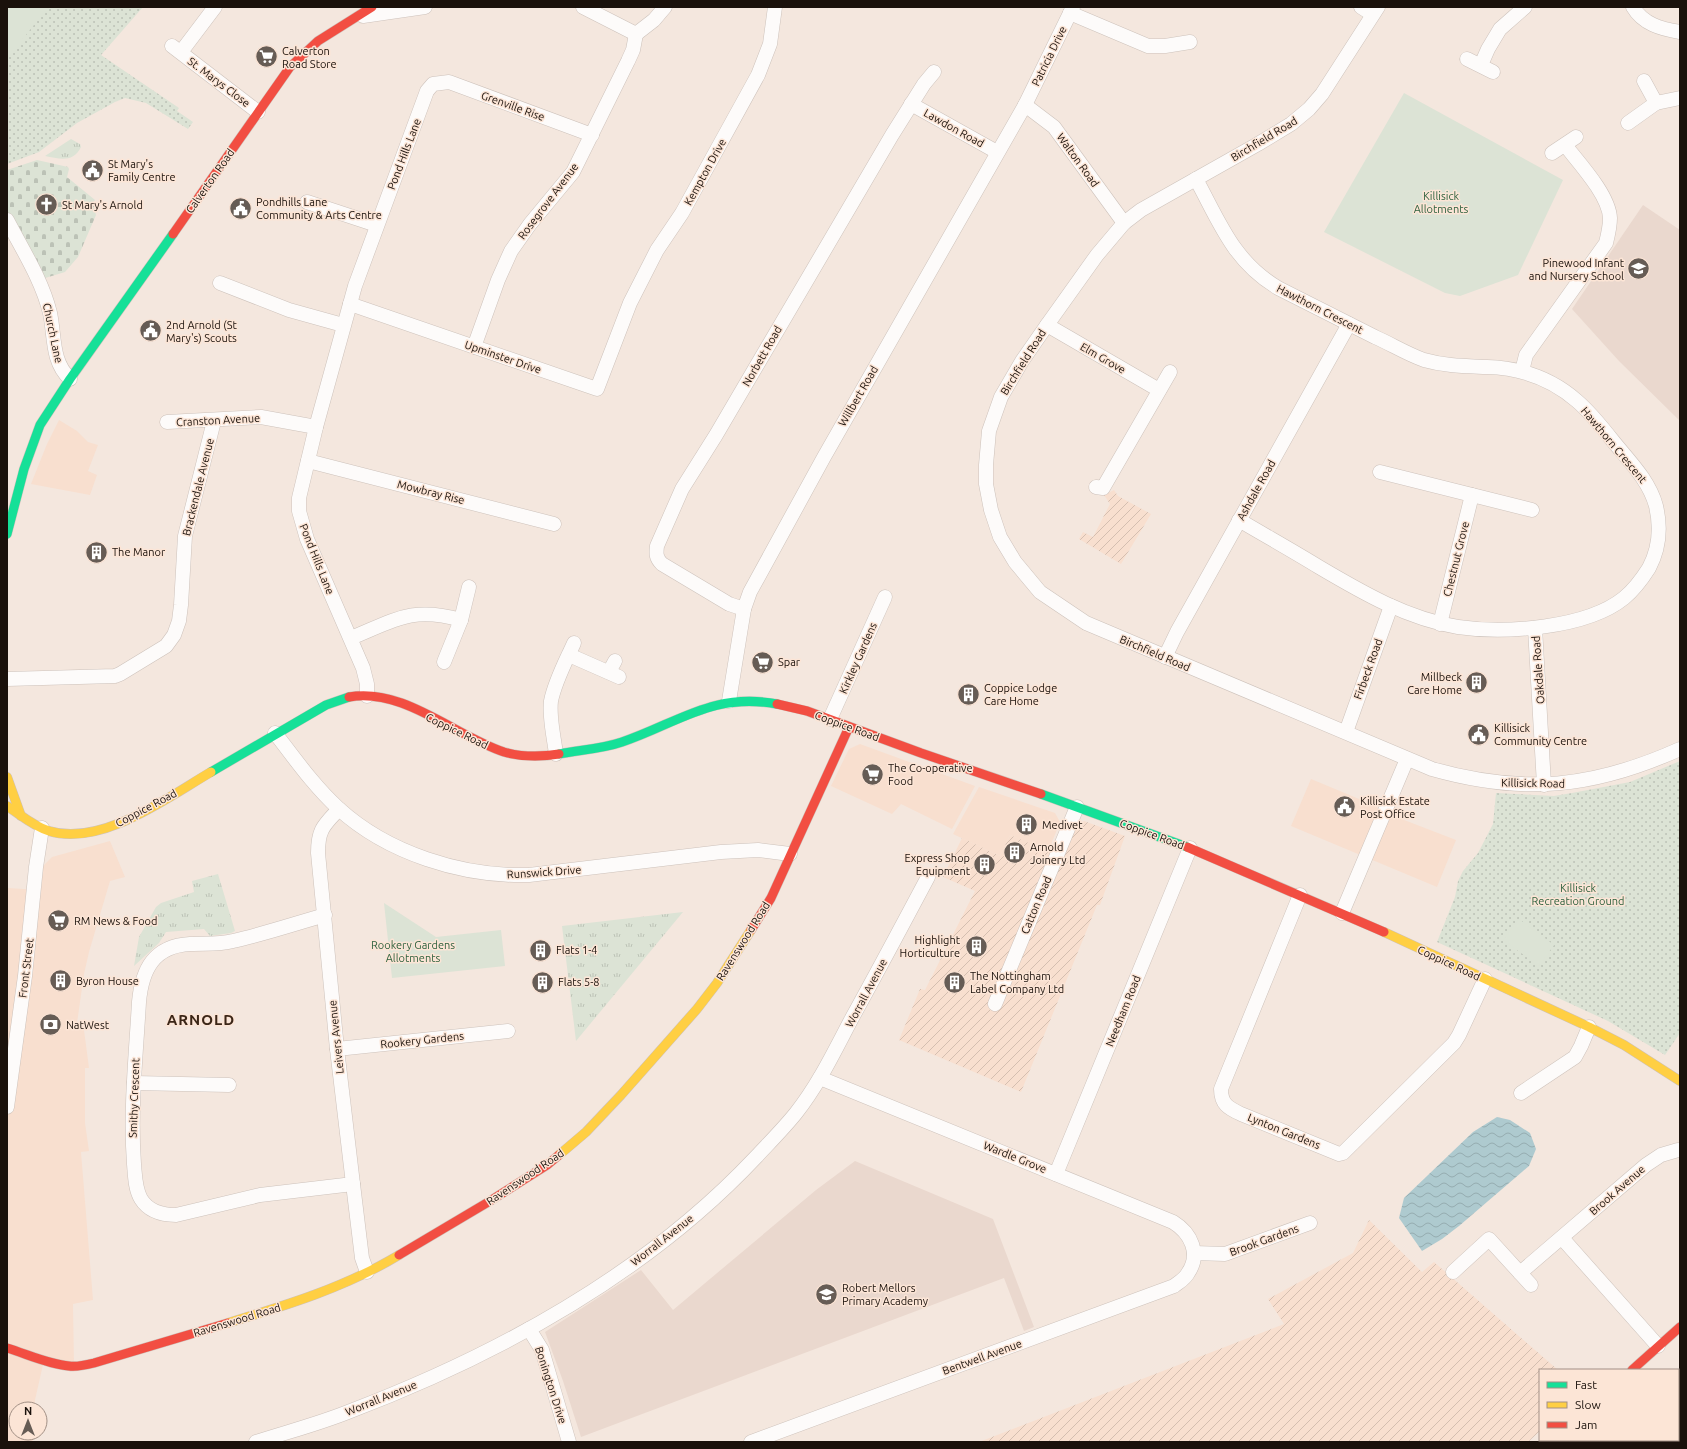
<svg xmlns="http://www.w3.org/2000/svg" width="1687" height="1449" viewBox="0 0 1687 1449" font-family="Ubuntu,sans-serif">
	<style>
		.built { fill: #f8dfcf }
		.industrial { fill: url(#industrial-furrows) }
		.education { fill: #ead8ce }
		.grass { fill: url(#grass-tufts) }
		.cemetery { fill: url(#cemetery-stones) }
		.park { fill: url(#park-dots) }
		.garden { fill: #dce3d5 }
		.water { fill: url(#water-waves) }
		.lines { fill: none; stroke-linecap: round; stroke-linejoin: round }
		.street-casing { stroke: #cdc2bb; stroke-width: 15 }
		.fast-casing { stroke: #cdc2bb; stroke-width: 10 }
		.slow-casing { stroke: #cdc2bb; stroke-width: 10 }
		.jam-casing { stroke: #cdc2bb; stroke-width: 10 }
		.street { stroke: #fdfbfa; stroke-width: 14 }
		.fast { stroke: #16e098; stroke-width: 9 }
		.slow { stroke: #ffcf43; stroke-width: 9 }
		.jam { stroke: #f24e42; stroke-width: 9 }
		.labels { text-anchor: middle; dominant-baseline: central; stroke-width: 3; stroke-linejoin: round; paint-order: stroke }
		.poi-label { font-size: 11px; fill: #1a110b; stroke: #fce5d6; text-anchor: start }
		.street-label { font-size: 11px; fill: #1a110b; stroke: #fce5d6 }
		.park-label { font-size: 11px; fill: #2d613d; stroke: #fce5d6 }
		.district-label { font-size: 15px; font-weight: bold; letter-spacing: 1px; fill: #3b2617; stroke: #fce5d6 }
	</style>
	<defs>
		<pattern id="industrial-furrows" width="10" height="10" patternUnits="userSpaceOnUse"><rect width="10" height="10" fill="#f8dfcf"/><path d="M-1 1l2-2M0 10L10 0M9 11l2-2" fill="none" stroke="#d4beb0"/></pattern>
		<pattern id="grass-tufts" width="24" height="20" patternUnits="userSpaceOnUse"><rect width="24" height="20" fill="#dce3d5"/><path d="M3 7l-1-3M5 7V3M7 7l1-3M15 17l-1-3M17 17v-4M19 17l1-3" fill="none" stroke="#bcc2b6"/></pattern>
		<pattern id="cemetery-stones" width="16" height="16" patternUnits="userSpaceOnUse"><rect width="16" height="16" fill="#dce3d5"/><path d="M2 7V4a2 2 0 0 1 4 0v3zM10 15v-3a2 2 0 0 1 4 0v3z" fill="#bcc2b6"/></pattern>
		<pattern id="park-dots" width="8" height="8" patternUnits="userSpaceOnUse"><rect width="8" height="8" fill="#dce3d5"/><path d="M2 2h.1M6 6h.1" fill="none" stroke="#bcc2b6" stroke-width="1.8" stroke-linecap="round"/></pattern>
		<pattern id="water-waves" width="16" height="10" patternUnits="userSpaceOnUse"><rect width="16" height="10" fill="#aecacf"/><path d="M0 5q4-4 8 0t8 0" fill="none" stroke="#95acb0"/></pattern>
	</defs>
	<rect width="100%" height="100%" fill="#f4e7de"/>
	<g class="built">
		<path d="M59 420 77 431 88 442 98 445 88 471 97 475 90 495 31 484 47 444Z"/>
		<path d="M860 744 975 786 952 829 901 804 892 814 831 786 849 749Z"/>
		<path d="M1311 779 1364 801 1399 818 1456 840 1437 887 1291 826Z"/>
		<path d="M979 787 1055 813 1060 822 1048 852 1010 835 1000 856 953 834Z"/>
		<path d="M110 841 125 877 110 881 89 952 84 974 76 1030H84L89 1068H85V1123L89 1151 81 1152 93 1300 73 1304 74 1366 44 1360 35 1400 34 1409H16V1433H33V1442H7V888L41 890 43 866 52 857Z"/>
	</g>
	<g class="industrial">
		<path d="M1114 490 1118 496 1151 514 1121 564 1079 539 1083 532 1093 537 1110 504 1104 495Z"/>
		<path d="M1084 821 1125 836 1100 905H1097L1021 1092 899 1040 920 989 925 990 975 891 943 877 962 838 1000 856 1010 835 1063 858 1076 826Z"/>
		<path d="M1369 1220 1422 1272 1434 1262 1558 1370H1540V1431L1528 1442H979L1284 1324 1268 1299 1353 1253Z"/>
	</g>
	<g class="education">
		<path d="M1643 205 1680 230V421L1619 361 1572 309Z"/>
		<path d="M855 1161 993 1219 1034 1327 1024 1331 1004 1278 581 1437 563 1381 545 1332 641 1270 673 1310 816 1190Z"/>
	</g>
	<g class="grass">
		<path d="M71 139 80 144 81 147C73 163 60 159 45 156Z"/>
		<path d="M218 874 235 931 231 933 210 936 204 929 166 932 159 943 134 966 139 937 156 907 161 903 194 892 192 881Z"/>
		<path d="M683 912 576 1041 562 926Z"/>
	</g>
	<path class="cemetery" d="M37 160 68 167 69 169 67 177 95 200 93 203 96 215 78 257 65 272 42 279 7 214V170Z"/>
	<g class="park">
		<path d="M7 7H143L101 55 179 108 177 111 193 122 188 129 146 103 125 98 115 102 77 123 39 152 7 164Z"/>
		<path d="M1680 761V1033L1665 1055 1608 1021 1437 942 1455 897 1458 881 1463 871 1478 853 1493 824 1496 793 1554 796 1572 793 1630 782Z"/>
	</g>
	<g class="garden">
		<path d="M7 7H48L7 59Z"/>
		<path d="M1404 93 1563 180 1518 275 1460 296 1445 293 1324 232Z"/>
		<path d="M384 903 436 937 501 930 505 966 392 978Z"/>
		<path d="M1519 919 1554 945 1539 966 1503 940Z"/>
	</g>
	<path class="water" d="M1497 1117 1510 1120 1530 1133 1536 1149 1529 1166 1459 1226 1442 1239 1422 1251 1399 1218 1404 1198 1473 1132Z"/>
	<g class="lines">
		<defs>
			<g id="street">
				<path d="M583 7 636 34"/>
				<path d="M1361 7 1372 14"/>
				<path d="M1378 7 1322 94 1309 109 1291 124 1258 144 1141 210 1124 223 1097 255 1047 325 1022 361 1001 397 989 431 986 465V484L991 510 1000 537 1015 562 1040 592 1086 623 1432 769C1524 795 1593 788 1680 749"/>
				<path d="M1633 7C1643 24 1661 29 1680 32"/>
				<path d="M1070 13 1148 46H1165L1190 42"/>
				<path d="M363 16 425 7"/>
				<path d="M636 34 654 20 665 7"/>
				<path d="M172 46 258 112"/>
				<path d="M181 52 215 7"/>
				<path d="M1467 59 1493 72"/>
				<path d="M1481 65 1488 49 1500 29 1525 7"/>
				<path d="M1644 81 1656 103"/>
				<path d="M911 104 997 152"/>
				<path d="M1025 105 1054 127 1124 223"/>
				<path d="M1628 123 1656 103 1680 98"/>
				<path d="M1552 153 1576 137"/>
				<path d="M1196 179C1220 223 1233 261 1278 288 1311 305 1343 321 1375 337 1391 344 1407 354 1424 360 1445 366 1465 366 1487 367 1521 368 1551 378 1577 401 1590 412 1602 427 1613 441 1629 461 1649 480 1656 506 1661 527 1659 549 1649 568 1642 579 1635 589 1624 598 1587 628 1505 634 1458 627 1408 619 1363 593 1319 567 1293 551 1266 536 1239 520"/>
				<path d="M307 202 377 225"/>
				<path d="M7 220C22 249 42 280 50 313 55 336 51 361 70 379"/>
				<path d="M220 283 289 310 343 325"/>
				<path d="M350 304 597 389 630 303 657 250 682 213 758 75 770 44 775 7"/>
				<path d="M1047 325 1159 390"/>
				<path d="M474 347 498 280 511 251 530 224 573 172 628 61 633 50 636 34"/>
				<path d="M1522 371 1526 355 1606 243C1608 235 1610 226 1610 218 1609 195 1579 163 1565 145"/>
				<path d="M167 422 261 417 316 427"/>
				<path d="M308 461 554 524"/>
				<path d="M1380 472 1532 510"/>
				<path d="M1096 487 1103 488 1170 372"/>
				<path d="M744 609 729 604 662 564C656 558 656 554 657 546L682 489 716 435 892 135 924 84 934 72"/>
				<path d="M1440 624 1472 495"/>
				<path d="M1535 628 1544 785"/>
				<path d="M351 638C395 620 412 606 461 620"/>
				<path d="M569 655 619 677"/>
				<path d="M1165 657 1177 632 1349 324"/>
				<path d="M444 662 461 620 469 587"/>
				<path d="M609 672 615 661"/>
				<path d="M7 679 115 676 120 674 166 646 174 635 179 621 181 605 185 536 214 421"/>
				<path d="M367 696V684L363 668 307 539 299 511V498L316 427 355 286 427 91 433 84 449 82 592 135"/>
				<path d="M729 701 744 609 750 592 824 457 1025 105 1073 7"/>
				<path d="M830 719 885 597"/>
				<path d="M1346 732 1391 606"/>
				<path d="M275 733C295 759 314 786 338 808 387 853 462 877 529 875L721 852 758 850 790 854"/>
				<path d="M556 754C554 737 549 718 551 701 555 681 566 661 574 643"/>
				<path d="M339 809C324 825 318 829 318 853L337 1049 353 1184 362 1258 367 1272"/>
				<path d="M1300 895 1221 1089C1221 1104 1228 1108 1241 1114L1339 1154 1343 1153 1454 1043 1459 1035 1485 979"/>
				<path d="M1342 913 1407 759"/>
				<path d="M325 915C294 924 264 934 233 941 218 945 204 943 190 944 154 946 142 969 139 1002 136 1055 130 1110 134 1164 135 1175 135 1189 141 1199 149 1212 163 1215 176 1215L260 1195 353 1184"/>
				<path d="M995 1004 1077 807"/>
				<path d="M337 1049 508 1031"/>
				<path d="M134 1083 229 1085"/>
				<path d="M1521 1093 1575 1057 1581 1046 1589 1027"/>
				<path d="M7 1107 25 976 36 867 42 828"/>
				<path d="M1056 1174 1190 848"/>
				<path d="M1562 1238 1658 1346"/>
				<path d="M1194 1253 1225 1254 1310 1223"/>
				<path d="M1453 1272 1489 1239 1531 1285"/>
				<path d="M1520 1273 1646 1165 1661 1155 1678 1150"/>
				<path d="M529 1329 542 1350 569 1442"/>
				<path d="M1659 1440 1662 1442"/>
				<path d="M256 1442C287 1432 318 1424 348 1412 498 1355 645 1275 756 1157 770 1142 784 1128 796 1113 819 1084 835 1050 852 1018 878 971 903 924 928 877"/>
				<path d="M751 1442 1174 1286C1179 1282 1185 1279 1188 1273 1201 1254 1191 1233 1173 1222L820 1078"/>
			</g>
			<g id="fast">
				<path d="M7 534 24 469 40 425 70 379 173 234"/>
				<path d="M559 754C579 750 602 749 622 742 678 723 713 692 777 704"/>
				<path d="M211 772 326 705 349 697"/>
				<path d="M1041 794 1187 847"/>
			</g>
			<g id="slow">
				<path d="M7 777 21 816"/>
				<path d="M7 806C21 815 33 826 49 831 102 847 168 797 211 772"/>
				<path d="M1384 932 1589 1027 1624 1045 1680 1081"/>
				<path d="M559 1155 586 1132 621 1095 697 1009 717 983 751 930"/>
				<path d="M228 1323C287 1305 346 1287 399 1255"/>
				<path d="M1550 1442 1552 1440"/>
			</g>
			<g id="jam">
				<path d="M173 234 290 67 318 41 372 7"/>
				<path d="M349 697C403 687 455 736 504 752 522 757 541 757 559 754"/>
				<path d="M777 704 807 711 921 753 1041 794"/>
				<path d="M1187 847 1384 932"/>
				<path d="M751 930 771 898 849 727"/>
				<path d="M399 1255 490 1201 547 1165 559 1155"/>
				<path d="M7 1348C27 1354 48 1364 69 1366 77 1367 86 1365 94 1363L228 1323"/>
				<path d="M1632 1370 1680 1327"/>
			</g>
		</defs>
		<use href="#street" class="street-casing"/>
		<use href="#fast" class="fast-casing"/>
		<use href="#slow" class="slow-casing"/>
		<use href="#jam" class="jam-casing"/>
		<use href="#street" class="street"/>
		<use href="#fast" class="fast"/>
		<use href="#slow" class="slow"/>
		<use href="#jam" class="jam"/>
	</g>
	<defs>
		<symbol id="supermarket-disc" viewBox="-11 -11 22 22"><circle r="9.5" fill="#665c55" stroke="#fce5d6"/><path d="M-6-5.5h2.5l.6 2H6L4.5 2H-2.5L-4.4-4H-6ZM-1.5 3.2a1.3 1.3 0 1 0 .1 0ZM3 3.2a1.3 1.3 0 1 0 .1 0Z" fill="#fff"/></symbol>
		<symbol id="civic-disc" viewBox="-11 -11 22 22"><circle r="9.5" fill="#665c55" stroke="#fce5d6"/><path d="M-.6-6.5H3V-4.5H.6V-3L4-1V1h2V6H-6V1h2V-1L-.6-3ZM-1.2 2.5V6h2.4V2.5Z" fill="#fff"/></symbol>
		<symbol id="church-disc" viewBox="-11 -11 22 22"><circle r="9.5" fill="#665c55" stroke="#fce5d6"/><path d="M-1.2-6h2.4v3.5h3.3v2.4h-3.3V6h-2.4V-.1h-3.3v-2.4h3.3Z" fill="#fff"/></symbol>
		<symbol id="school-disc" viewBox="-11 -11 22 22"><circle r="9.5" fill="#665c55" stroke="#fce5d6"/><path d="M0-5L7-2L0 1L-7-2ZM-4 1L0 2.5L4 1V4Q0 6-4 4Z" fill="#fff"/></symbol>
		<symbol id="building-disc" viewBox="-11 -11 22 22"><circle r="9.5" fill="#665c55" stroke="#fce5d6"/><path d="M-4-6H4V6H1V3H-1V6H-4ZM-2.5-4.3h1.7v1.8h-1.7ZM.8-4.3h1.7v1.8H.8ZM-2.5-1h1.7V.8h-1.7ZM.8-1h1.7V.8H.8Z" fill="#fff"/></symbol>
		<symbol id="bank-disc" viewBox="-11 -11 22 22"><circle r="9.5" fill="#665c55" stroke="#fce5d6"/><path d="M-6-4H6V4H-6ZM0-2.3a2.3 2.3 0 1 0 0 4.6a2.3 2.3 0 1 0 0-4.6Z" fill="#fff"/></symbol>
	</defs>
	<g fill-rule="evenodd">
		<use href="#supermarket-disc" x="254" y="44" width="25" height="25"/>
		<use href="#civic-disc" x="80" y="158" width="25" height="25"/>
		<use href="#church-disc" x="34" y="192" width="25" height="25"/>
		<use href="#civic-disc" x="228" y="196" width="25" height="25"/>
		<use href="#school-disc" x="1626" y="256" width="25" height="25"/>
		<use href="#civic-disc" x="138" y="318" width="25" height="25"/>
		<use href="#building-disc" x="84" y="540" width="25" height="25"/>
		<use href="#supermarket-disc" x="750" y="650" width="25" height="25"/>
		<use href="#building-disc" x="1464" y="670" width="25" height="25"/>
		<use href="#building-disc" x="956" y="682" width="25" height="25"/>
		<use href="#civic-disc" x="1466" y="722" width="25" height="25"/>
		<use href="#supermarket-disc" x="860" y="762" width="25" height="25"/>
		<use href="#civic-disc" x="1332" y="794" width="25" height="25"/>
		<use href="#building-disc" x="1014" y="812" width="25" height="25"/>
		<use href="#building-disc" x="1002" y="840" width="25" height="25"/>
		<use href="#building-disc" x="972" y="852" width="25" height="25"/>
		<use href="#supermarket-disc" x="46" y="908" width="25" height="25"/>
		<use href="#building-disc" x="964" y="934" width="25" height="25"/>
		<use href="#building-disc" x="528" y="938" width="25" height="25"/>
		<use href="#building-disc" x="48" y="968" width="25" height="25"/>
		<use href="#building-disc" x="530" y="970" width="25" height="25"/>
		<use href="#building-disc" x="942" y="970" width="25" height="25"/>
		<use href="#bank-disc" x="38" y="1012" width="25" height="25"/>
		<use href="#school-disc" x="814" y="1282" width="25" height="25"/>
	</g>
	<g class="labels">
		<g class="poi-label">
			<text x="282" y="51">Calverton<tspan x="282" dy="13">Road Store</tspan></text>
			<text x="108" y="164">St Mary's<tspan x="108" dy="13">Family Centre</tspan></text>
			<text x="256" y="202">Pondhills Lane<tspan x="256" dy="13">Community &amp; Arts Centre</tspan></text>
			<text x="62" y="205">St Mary's Arnold</text>
			<text x="1624" y="263" text-anchor="end">Pinewood Infant<tspan x="1624" dy="13">and Nursery School</tspan></text>
			<text x="166" y="325">2nd Arnold (St<tspan x="166" dy="13">Mary's) Scouts</tspan></text>
			<text x="112" y="552">The Manor</text>
			<text x="778" y="662">Spar</text>
			<text x="1462" y="677" text-anchor="end">Millbeck<tspan x="1462" dy="13">Care Home</tspan></text>
			<text x="984" y="688">Coppice Lodge<tspan x="984" dy="13">Care Home</tspan></text>
			<text x="1494" y="728">Killisick<tspan x="1494" dy="13">Community Centre</tspan></text>
			<text x="888" y="768">The Co-operative<tspan x="888" dy="13">Food</tspan></text>
			<text x="1360" y="801">Killisick Estate<tspan x="1360" dy="13">Post Office</tspan></text>
			<text x="1042" y="825">Medivet</text>
			<text x="1030" y="847">Arnold<tspan x="1030" dy="13">Joinery Ltd</tspan></text>
			<text x="970" y="858" text-anchor="end">Express Shop<tspan x="970" dy="13">Equipment</tspan></text>
			<text x="74" y="921">RM News &amp; Food</text>
			<text x="960" y="940" text-anchor="end">Highlight<tspan x="960" dy="13">Horticulture</tspan></text>
			<text x="556" y="950">Flats 1-4</text>
			<text x="970" y="976">The Nottingham<tspan x="970" dy="13">Label Company Ltd</tspan></text>
			<text x="76" y="981">Byron House</text>
			<text x="558" y="982">Flats 5-8</text>
			<text x="66" y="1025">NatWest</text>
			<text x="842" y="1288">Robert Mellors<tspan x="842" dy="13">Primary Academy</tspan></text>
		</g>
		<g class="street-label">
			<text transform="translate(1049 56) rotate(-64)">Patricia Drive</text>
			<text transform="translate(219 82) rotate(37)">St. Marys Close</text>
			<text transform="translate(513 106) rotate(20)">Grenville Rise</text>
			<text transform="translate(954 128) rotate(29)">Lawdon Road</text>
			<text transform="translate(1264 139) rotate(-31)">Birchfield Road</text>
			<text transform="translate(404 154) rotate(-69)">Pond Hills Lane</text>
			<text transform="translate(1078 160) rotate(54)">Walton Road</text>
			<text transform="translate(705 172) rotate(-61)">Kempton Drive</text>
			<text transform="translate(210 181) rotate(-55)">Calverton Road</text>
			<text transform="translate(548 201) rotate(-53)">Rosegrove Avenue</text>
			<text transform="translate(1320 309) rotate(27)">Hawthorn Crescent</text>
			<text transform="translate(53 333) rotate(78)">Church Lane</text>
			<text transform="translate(762 356) rotate(-60)">Norbett Road</text>
			<text transform="translate(503 357) rotate(19)">Upminster Drive</text>
			<text transform="translate(1103 358) rotate(30)">Elm Grove</text>
			<text transform="translate(1023 362) rotate(-58)">Birchfield Road</text>
			<text transform="translate(858 396) rotate(-60)">Willbert Road</text>
			<text transform="translate(218 420) rotate(-3)">Cranston Avenue</text>
			<text transform="translate(1614 445) rotate(50)">Hawthorn Crescent</text>
			<text transform="translate(198 487) rotate(-76)">Brackendale Avenue</text>
			<text transform="translate(1256 490) rotate(-61)">Ashdale Road</text>
			<text transform="translate(431 492) rotate(14)">Mowbray Rise</text>
			<text transform="translate(317 559) rotate(68)">Pond Hills Lane</text>
			<text transform="translate(1456 559) rotate(-76)">Chestnut Grove</text>
			<text transform="translate(1155 653) rotate(23)">Birchfield Road</text>
			<text transform="translate(858 658) rotate(-66)">Kirkley Gardens</text>
			<text transform="translate(1368 669) rotate(-70)">Firbeck Road</text>
			<text transform="translate(1538 670) rotate(-94)">Oakdale Road</text>
			<text transform="translate(847 726) rotate(20)">Coppice Road</text>
			<text transform="translate(457 731) rotate(26)">Coppice Road</text>
			<text transform="translate(1533 783) rotate(1)">Killisick Road</text>
			<text transform="translate(146 808) rotate(-28)">Coppice Road</text>
			<text transform="translate(1152 834) rotate(20)">Coppice Road</text>
			<text transform="translate(544 872) rotate(-4)">Runswick Drive</text>
			<text transform="translate(1036 905) rotate(-67)">Catton Road</text>
			<text transform="translate(743 941) rotate(-58)">Ravenswood Road</text>
			<text transform="translate(1449 963) rotate(25)">Coppice Road</text>
			<text transform="translate(26 968) rotate(-83)">Front Street</text>
			<text transform="translate(866 993) rotate(-62)">Worrall Avenue</text>
			<text transform="translate(1123 1011) rotate(-68)">Needham Road</text>
			<text transform="translate(336 1037) rotate(-96)">Leivers Avenue</text>
			<text transform="translate(422 1040) rotate(-6)">Rookery Gardens</text>
			<text transform="translate(134 1098) rotate(-88)">Smithy Crescent</text>
			<text transform="translate(1284 1131) rotate(22)">Lynton Gardens</text>
			<text transform="translate(1015 1157) rotate(22)">Wardle Grove</text>
			<text transform="translate(525 1177) rotate(-34)">Ravenswood Road</text>
			<text transform="translate(1617 1190) rotate(-41)">Brook Avenue</text>
			<text transform="translate(662 1240) rotate(-38)">Worrall Avenue</text>
			<text transform="translate(1264 1240) rotate(-20)">Brook Gardens</text>
			<text transform="translate(237 1320) rotate(-17)">Ravenswood Road</text>
			<text transform="translate(982 1357) rotate(-20)">Bentwell Avenue</text>
			<text transform="translate(551 1385) rotate(72)">Bonington Drive</text>
			<text transform="translate(381 1398) rotate(-22)">Worrall Avenue</text>
		</g>
		<g class="park-label">
			<text x="1441" y="196">Killisick<tspan x="1441" dy="13">Allotments</tspan></text>
			<text x="1578" y="888">Killisick<tspan x="1578" dy="13">Recreation Ground</tspan></text>
			<text x="413" y="945">Rookery Gardens<tspan x="413" dy="13">Allotments</tspan></text>
		</g>
		<g class="district-label">
			<text x="201" y="1019">ARNOLD</text>
		</g>
	</g>
	<rect width="1687" height="1449" fill="none" stroke="#1a110b" stroke-width="16"/>
	<rect x="1539" y="1369" width="140" height="72" fill="#fce5d6" stroke="#a29085"/>
	<rect x="1547" y="1382" width="20" height="6" fill="#16e098" stroke="#a29085"/>
	<text x="1575" y="1389" font-size="12" fill="#1a110b">Fast</text>
	<rect x="1547" y="1402" width="20" height="6" fill="#ffcf43" stroke="#a29085"/>
	<text x="1575" y="1409" font-size="12" fill="#1a110b">Slow</text>
	<rect x="1547" y="1422" width="20" height="6" fill="#f24e42" stroke="#a29085"/>
	<text x="1575" y="1429" font-size="12" fill="#1a110b">Jam</text>
	<g transform="translate(28 1421)"><circle r="19" fill="#fce5d6" stroke="#a29085"/>
	<path d="M0-3L7 15L0 10L-7 15Z" fill="#665c55"/>
	<text y="-6" font-size="11" font-weight="bold" text-anchor="middle" fill="#1a110b">N</text>
	</g>
</svg>
